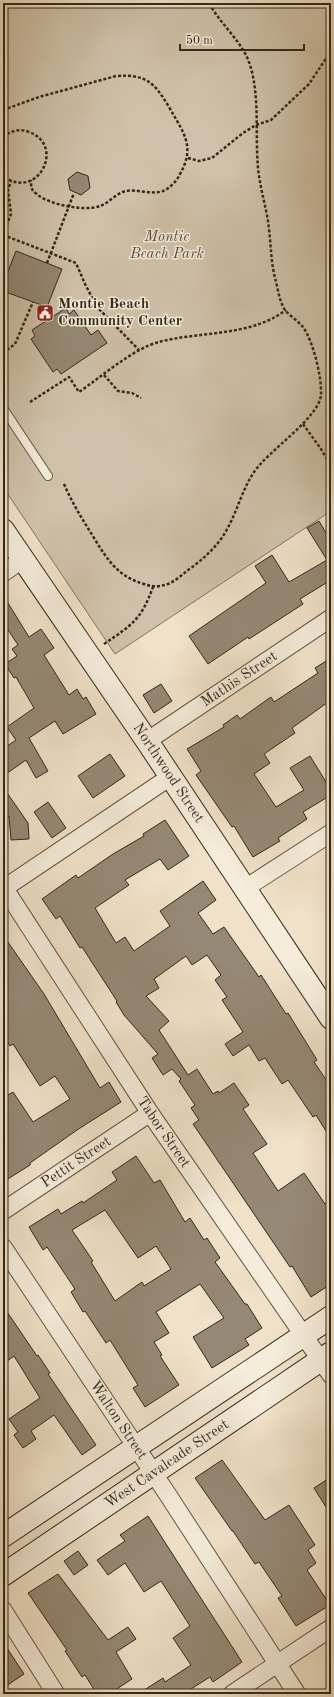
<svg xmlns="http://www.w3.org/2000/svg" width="334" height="1697" viewBox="0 0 334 1697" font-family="'Old Standard TT',serif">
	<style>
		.green { fill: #d0c2aa; stroke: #817562 }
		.building { fill: #958874; stroke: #32281a; fill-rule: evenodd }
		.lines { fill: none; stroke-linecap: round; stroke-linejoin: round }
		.lane-casing { stroke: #625646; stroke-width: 10 }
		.street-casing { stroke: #625646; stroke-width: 19 }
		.secondary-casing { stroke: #32281a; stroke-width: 24 }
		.path { stroke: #32281a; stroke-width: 2.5; stroke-dasharray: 3 2; stroke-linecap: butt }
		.lane { stroke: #f5ecdb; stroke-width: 8 }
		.street { stroke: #f5ecdb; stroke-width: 17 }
		.secondary { stroke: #f5ecdb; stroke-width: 22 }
		.labels { text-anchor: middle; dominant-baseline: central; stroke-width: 3; stroke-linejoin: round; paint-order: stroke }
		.park-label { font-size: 15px; font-style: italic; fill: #5a4e3e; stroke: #f5ecdb }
		.poi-label { font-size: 15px; font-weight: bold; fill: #32281a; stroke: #f5ecdb; text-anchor: start }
		.street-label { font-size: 15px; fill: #32281a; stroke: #f5ecdb }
	</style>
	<rect width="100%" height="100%" fill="#f0e1c8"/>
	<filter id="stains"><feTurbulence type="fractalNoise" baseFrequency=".005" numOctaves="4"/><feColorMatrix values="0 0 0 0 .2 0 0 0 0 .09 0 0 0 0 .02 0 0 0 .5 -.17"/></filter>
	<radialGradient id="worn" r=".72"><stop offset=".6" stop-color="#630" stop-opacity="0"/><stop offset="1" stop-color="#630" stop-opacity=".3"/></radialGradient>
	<path class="green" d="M3 3H331V511L115 654 3 487Z"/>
	<g class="building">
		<path d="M77 172 88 176 90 188 81 195 70 190 68 179Z"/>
		<path d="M16 251 62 269 47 307 3 291V284Z"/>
		<path d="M66 308 69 314 74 310 91 335 98 330 107 343 61 374 57 369 53 372 31 339 35 336 32 330Z"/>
		<path d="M319 521 331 541V580L300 599 303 604 249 639 248 637 208 664 189 636 266 583 255 566 272 555 289 582 327 560 307 528Z"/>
		<path d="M3 595 29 637 41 629 54 648 44 655 69 695 77 689 83 699 86 697 96 714 63 734 55 721 29 738 48 771 36 778 26 760 3 776V749L16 740 7 727 34 708 16 677 14 678 5 664 17 656 12 649 18 645 3 622Z"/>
		<path d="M331 658V700L292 728 295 733 264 754 270 763 254 774 276 807 304 790 290 768 310 756 331 790V795L303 812 307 819 278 838 280 841 253 857 234 826 232 827 196 775 201 771 187 749 224 727 223 725 237 715 240 719 271 697 274 702 318 673 315 668Z"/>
		<path d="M161 684 172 701 154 713 143 695Z"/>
		<path d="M110 754 125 776 93 798 78 776Z"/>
		<path d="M3 787 28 823 29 839 11 840 9 816 3 820Z"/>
		<path d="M48 802 66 828 52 838 34 812Z"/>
		<path d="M165 820 189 856 168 870 160 859 125 880 129 885 95 908 116 943 125 937 134 951 170 926 160 911 203 881 216 900 198 913 213 934 224 927 259 977 261 975 286 1014 288 1013 317 1060 314 1062 331 1087V1139L316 1115 313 1117 288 1080 282 1084 265 1058 259 1061 249 1045 233 1056 225 1044 243 1032 222 1000 227 997 215 980 221 975 207 955 192 965 186 956 154 979 159 988 146 996 169 1021 159 1030 188 1075 197 1069 213 1094 218 1091 219 1093 234 1083 249 1105 243 1109 267 1144 253 1153 278 1191 304 1173 325 1204 331 1200V1284L311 1297 292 1266 290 1267 193 1124 199 1120 191 1108 195 1105 179 1081 181 1079 172 1069 163 1075 152 1058 158 1054 124 1015 116 1002 117 1001 82 947 80 948 60 916 56 919 42 899 76 875 78 878 113 854 144 836 143 834Z"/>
		<path d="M3 935 44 994 100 1088 109 1082 121 1102 77 1130 30 1163V1165L3 1182V1098L13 1092 33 1122 70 1099 55 1076 40 1086 13 1044 10 1046 3 1035Z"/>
		<path d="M136 1156 154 1183 160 1180 185 1222 190 1218 204 1240 207 1238 220 1258 215 1262 245 1304H247L262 1328 245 1339 249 1345 212 1368 193 1337 224 1318 200 1284 156 1312 169 1333 154 1342 162 1355 160 1356 179 1385 145 1407 133 1388 138 1385 110 1340 106 1343 85 1311 83 1312 71 1292 75 1289 47 1247 43 1250 29 1227 58 1209 61 1214 82 1201 83 1203 117 1180 112 1172ZM105 1210 138 1258 156 1246 171 1269 144 1286 142 1282 115 1301 91 1262 93 1261 72 1230Z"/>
		<path d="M3 1306 37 1356 38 1355 50 1373 48 1374 96 1445 82 1455 54 1415 31 1431 36 1439 23 1448 14 1435 18 1432 9 1419 40 1398 14 1356 3 1364Z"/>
		<path d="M222 1460 265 1520 289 1505 315 1545 308 1550 316 1563 307 1570 330 1605 296 1626 278 1598 282 1596 259 1562 255 1564 233 1531H232L195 1478Z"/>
		<path d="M331 1477V1515L314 1488Z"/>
		<path d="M148 1516 242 1662 213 1682 210 1677 183 1694H138L163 1678 165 1682 191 1665 173 1638 190 1626 161 1581 144 1592 125 1563 108 1575 97 1560 125 1541 120 1535Z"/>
		<path d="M78 1551 88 1565 74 1575 64 1561Z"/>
		<path d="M58 1574 108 1640 128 1627 136 1639 116 1652 132 1679 109 1694H97L85 1675 82 1677 65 1651 67 1650 28 1593Z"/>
		<path d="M3 1642 24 1674 3 1688Z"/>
	</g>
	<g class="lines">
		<defs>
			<path id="lane" d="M3 408 48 476"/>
			<g id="street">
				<path d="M3 573 23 559"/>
				<path id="s1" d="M147 741 331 618"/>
				<path id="s2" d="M3 886 150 1113 331 1375"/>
				<path d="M3 889 170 777"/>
				<path d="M244 889 331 833"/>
				<path id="s3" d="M3 1211 150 1113"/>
				<path id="s4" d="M3 1247 168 1495 297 1694"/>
				<path d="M3 1610 56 1694"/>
				<path d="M232 1694 331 1628"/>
			</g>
			<g id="secondary">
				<path id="s5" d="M3 530 147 741 331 1018"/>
				<path d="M3 1536 331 1317"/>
				<path id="s6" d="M3 1575 331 1353"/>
			</g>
		</defs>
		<use href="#lane" class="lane-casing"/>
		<use href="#street" class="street-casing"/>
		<use href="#secondary" class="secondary-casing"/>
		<g class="path">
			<path d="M3 110 39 97 116 76C146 74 154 82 169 107 183 132 196 146 180 174 177 181 170 188 163 191 152 195 138 189 126 191 116 193 109 203 100 206 84 212 41 204 32 189 31 187 31 183 31 180"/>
			<path d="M3 137C10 131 20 128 29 132 66 145 38 202 3 176"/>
			<path d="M188 158 199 161 212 158 243 133 256 125 271 120 309 84 331 51"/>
			<path d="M3 235 76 263 85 284 97 307 139 350"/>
			<path d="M3 235 11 214 8 190 11 181"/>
			<path d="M47 263 74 193"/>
			<path d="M3 353 15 344 33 302"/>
			<path d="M104 375 118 391 132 393 141 398"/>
			<path d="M30 402 69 377 79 392C101 377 134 348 159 342 200 331 250 337 286 310"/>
			<path d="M303 424 321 449 331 466"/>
			<path d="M64 484C72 503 83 520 94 538 107 559 118 577 144 584 152 587 159 587 168 584 175 581 182 575 188 570 201 561 212 551 221 539 236 518 240 493 254 472 268 451 319 418 321 395 322 377 313 341 303 327 298 321 290 316 285 310 279 301 278 288 275 278 271 262 271 246 269 229 267 209 260 189 258 168 255 135 260 96 250 65 243 42 220 24 209 3"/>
			<path d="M104 644C132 625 141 620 153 587"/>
		</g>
		<use href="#lane" class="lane"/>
		<use href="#street" class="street"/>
		<use href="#secondary" class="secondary"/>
	</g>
	<defs>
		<symbol id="civic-square" viewBox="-11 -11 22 22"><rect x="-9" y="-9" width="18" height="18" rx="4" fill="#8f2418" stroke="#f5ecdb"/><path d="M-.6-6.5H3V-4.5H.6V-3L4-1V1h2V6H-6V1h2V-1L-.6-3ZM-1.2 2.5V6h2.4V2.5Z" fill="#fff"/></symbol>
	</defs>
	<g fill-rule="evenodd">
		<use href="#civic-square" x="35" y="303" width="20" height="20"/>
	</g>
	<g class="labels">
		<g class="park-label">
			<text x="167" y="237">Montie<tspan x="167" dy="17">Beach Park</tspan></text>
		</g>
		<g class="poi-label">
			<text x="58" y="304">Montie Beach<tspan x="58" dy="17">Community Center</tspan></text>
		</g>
		<g class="street-label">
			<text stroke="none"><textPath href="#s1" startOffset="111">Mathis Street</textPath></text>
			<text stroke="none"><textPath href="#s5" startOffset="294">Northwood Street</textPath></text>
			<text stroke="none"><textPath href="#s2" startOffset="294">Tabor Street</textPath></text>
			<text stroke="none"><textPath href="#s3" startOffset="88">Pettit Street</textPath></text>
			<text stroke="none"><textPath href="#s4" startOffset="208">Walton Street</textPath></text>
			<text stroke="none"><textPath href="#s6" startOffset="198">West Cavalcade Street</textPath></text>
		</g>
	</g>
	<rect width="334" height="1697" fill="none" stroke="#f0e1c8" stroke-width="16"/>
	<rect x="4" y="4" width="326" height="1689" fill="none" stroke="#32281a" stroke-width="2"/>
	<rect x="8" y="8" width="318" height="1681" fill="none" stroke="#32281a"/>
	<path d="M180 44v6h124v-6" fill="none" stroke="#32281a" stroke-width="2"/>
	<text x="186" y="44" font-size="12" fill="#32281a" stroke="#f5ecdb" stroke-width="3" paint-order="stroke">50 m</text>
	<rect width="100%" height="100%" filter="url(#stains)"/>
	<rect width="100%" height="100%" fill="url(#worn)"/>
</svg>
